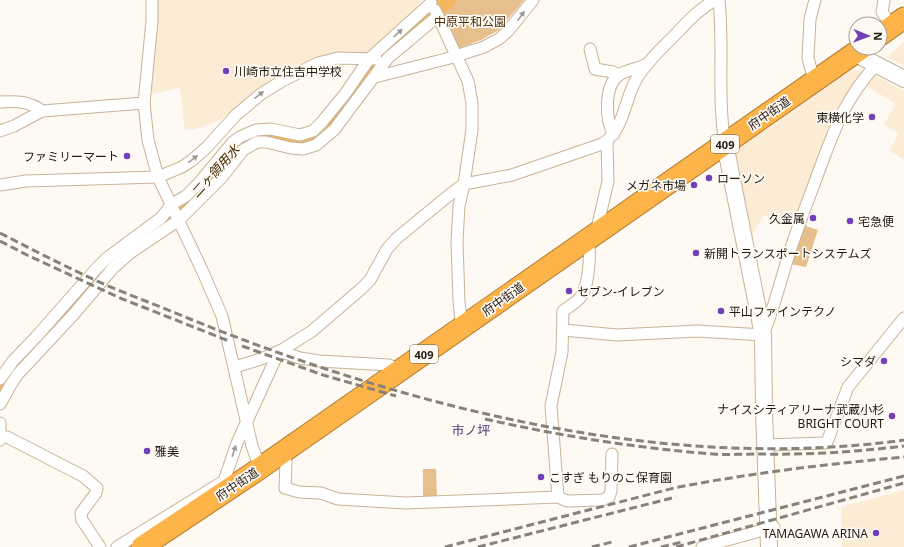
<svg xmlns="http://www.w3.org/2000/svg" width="904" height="547" viewBox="0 0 904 547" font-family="'Noto Sans','Noto Sans JP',sans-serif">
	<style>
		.built { fill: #fcebd5 }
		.green { fill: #e6bf8c }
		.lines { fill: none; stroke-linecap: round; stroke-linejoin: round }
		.river { stroke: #f4b660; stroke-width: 17 }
		.street-casing { stroke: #c9b396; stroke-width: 13 }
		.secondary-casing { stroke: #c9b396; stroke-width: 18 }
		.highway-casing { stroke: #b07d33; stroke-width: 23 }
		.street { stroke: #fff; stroke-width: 11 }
		.secondary { stroke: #fff; stroke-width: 16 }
		.highway { stroke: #fcb347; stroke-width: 21 }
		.rail { stroke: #888279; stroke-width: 3; stroke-dasharray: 8 4; stroke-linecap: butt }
		.oneway { fill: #9c9893 }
		.poi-dot { fill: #6f40b8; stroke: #fef9f3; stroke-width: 1.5 }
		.labels { text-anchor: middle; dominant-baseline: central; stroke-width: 3.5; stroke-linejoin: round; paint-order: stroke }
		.shield { fill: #fef9f3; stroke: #645d53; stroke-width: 1 }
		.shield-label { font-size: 11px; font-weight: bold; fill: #221a0f }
		.park-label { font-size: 12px; fill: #4c330e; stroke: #fef9f3 }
		.poi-label { font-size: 12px; fill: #221a0f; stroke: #fef9f3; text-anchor: start }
		.street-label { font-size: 12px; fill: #221a0f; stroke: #fef9f3 }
		.water-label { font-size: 13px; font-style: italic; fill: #432a04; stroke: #fef9f3 }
		.neighbourhood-label { font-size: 13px; fill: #4e3976; stroke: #fef9f3 }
	</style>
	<rect width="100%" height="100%" fill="#fef9f3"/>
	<g class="built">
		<path d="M158 0H421L414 13 364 55 335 52 265 86 220 120 196 129 185 130 180 88 151 94 158 21Z"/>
		<path d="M904 41V66L889 58 890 54 896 50Z"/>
		<path d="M851 70 860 71 863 75 794 228 764 215 751 237 735 151Z"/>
		<path d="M875 76 904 91V160L889 150 899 134 884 124 896 104 867 86Z"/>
		<path d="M904 490V547H842L841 507Z"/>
	</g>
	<g class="green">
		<path d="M436 0H524L499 30 481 40 459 48Z"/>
		<path d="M803 225 818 230 806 267 791 264Z"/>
		<path d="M423 469H436L437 496 423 497Z"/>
	</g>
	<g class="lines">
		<g class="river">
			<path d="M161 223C174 212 187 203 199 192 206 184 214 175 221 167 229 156 235 145 247 138 272 126 296 153 317 135 339 116 354 89 373 67 395 42 421 21 447 0"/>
			<path d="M0 389 26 357 52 331 83 292 113 260 128 249"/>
		</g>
		<defs>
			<g id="street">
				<path d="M152 0V21L144 103 148 140 158 177 202 270 222 316 252 446 260 468"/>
				<path d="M719 0C724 48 717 96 725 144"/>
				<path d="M884 0 882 12 892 27"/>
				<path d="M435 10 468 81 472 103V130L464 184 459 206 457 241 459 302 462 327"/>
				<path d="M590 49 595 69 613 72 619 75"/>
				<path d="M375 77 446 59 484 47 499 39 508 31 533 0"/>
				<path d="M814 81 808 58 810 19 815 0"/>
				<path d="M0 102C16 101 30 101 42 111"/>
				<path d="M0 131 14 126 42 111 144 103"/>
				<path d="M614 134C605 121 604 85 619 75 626 70 637 69 645 65"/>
				<path d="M0 185 26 181 158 177 182 167 191 161 206 148 236 115 261 94 282 81 318 63 338 58 376 59"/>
				<path d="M596 233 608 181 607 141"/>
				<path d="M563 330 617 335 697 331 763 335C774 308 781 279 790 251 799 223 810 196 820 168 835 128 846 97 876 65"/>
				<path d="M235 367 261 359 282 350 312 331 361 289 370 280 387 249 397 238 448 196 464 184 512 175 602 144C625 130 624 99 637 78 646 63 659 51 671 39 685 25 697 10 715 0"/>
				<path d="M0 379 13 361 36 337 96 269 107 258 161 218 172 204 186 196 199 183 233 142 240 137 256 130 271 129 300 135 313 131 322 122 345 94 369 59 431 3"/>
				<path d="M0 404 10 386 18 374 73 315 114 267 130 253 179 220 222 177 243 150 257 142H266L291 148 303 149 316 145 334 130 388 58 438 16"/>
				<path d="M0 423V440"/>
				<path d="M0 437H7L83 476 97 488 96 493 81 513 82 520 100 547"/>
				<path d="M766 445 824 443 827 442 848 387 904 318"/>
				<path d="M280 454 286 462 285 488 299 492 321 493 338 499 406 503 558 497 567 501 602 500 609 497 611 491 612 454"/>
				<path d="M558 497 551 406 562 352 563 311C570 306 578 302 582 295 589 283 591 252 588 239"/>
				<path d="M117 547 224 481 237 443 279 351 300 358 319 361 389 365 400 370"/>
				<path d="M702 547 774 527"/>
			</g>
			<g id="secondary">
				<path d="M854 53 904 79"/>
				<path d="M725 144 763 335 764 411 769 547"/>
			</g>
			<g id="highway">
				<path d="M880 35 904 18"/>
				<path d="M142 547 253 473 862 48"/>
			</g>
		</defs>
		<use href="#street" class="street-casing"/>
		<use href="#secondary" class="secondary-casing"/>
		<use href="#highway" class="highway-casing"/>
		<use href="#street" class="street"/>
		<use href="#secondary" class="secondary"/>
		<use href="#highway" class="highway"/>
		<g class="rail">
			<path d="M0 233C35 251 70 269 106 285 134 297 162 307 190 319 410 408 665 473 904 440"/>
			<path d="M0 241 27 255 120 298 229 341"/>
			<path d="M242 346 323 375 396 396"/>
			<path d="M485 419C561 436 636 448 713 454 728 455 744 454 759 454 807 455 856 452 904 446"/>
			<path d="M445 547 674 488C751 473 827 464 904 457"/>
			<path d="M478 547 676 497"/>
			<path d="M592 547 612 542"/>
			<path d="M629 547 904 476"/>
			<path d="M661 547 682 542"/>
			<path d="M676 547 904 483"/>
		</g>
	</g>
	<defs><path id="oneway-solid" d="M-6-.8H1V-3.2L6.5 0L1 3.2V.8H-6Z"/></defs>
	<g class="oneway">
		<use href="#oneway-solid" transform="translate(521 16) rotate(-54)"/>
		<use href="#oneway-solid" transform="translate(398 33) rotate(-42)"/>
		<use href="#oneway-solid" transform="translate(259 95) rotate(-38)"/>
		<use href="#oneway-solid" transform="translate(193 159) rotate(-38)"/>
		<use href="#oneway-solid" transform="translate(234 451) rotate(-72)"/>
	</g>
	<g class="poi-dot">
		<circle cx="226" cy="71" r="4"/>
		<circle cx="872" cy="117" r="4"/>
		<circle cx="127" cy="156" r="4"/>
		<circle cx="709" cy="178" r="4"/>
		<circle cx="694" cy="185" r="4"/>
		<circle cx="813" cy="218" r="4"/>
		<circle cx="850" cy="221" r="4"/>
		<circle cx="696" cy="253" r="4"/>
		<circle cx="569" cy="291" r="4"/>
		<circle cx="721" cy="311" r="4"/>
		<circle cx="884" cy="361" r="4"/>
		<circle cx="892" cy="416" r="4"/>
		<circle cx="147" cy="451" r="4"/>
		<circle cx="541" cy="477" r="4"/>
		<circle cx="876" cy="533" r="4"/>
	</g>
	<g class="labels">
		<g class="shield">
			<rect x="711" y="135" width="28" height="18" rx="3"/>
			<rect x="410" y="345" width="28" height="18" rx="3"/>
		</g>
		<g class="shield-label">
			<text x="725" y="144">409</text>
			<text x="424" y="354">409</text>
		</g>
		<g class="park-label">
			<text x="470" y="21">中原平和公園</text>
		</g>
		<g class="poi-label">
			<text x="234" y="71">川崎市立住吉中学校</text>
			<text x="864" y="117" text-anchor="end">東横化学</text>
			<text x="119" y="156" text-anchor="end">ファミリーマート</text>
			<text x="717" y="178">ローソン</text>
			<text x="686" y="185" text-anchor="end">メガネ市場</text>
			<text x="805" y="218" text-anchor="end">久金属</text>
			<text x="858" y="221">宅急便</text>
			<text x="704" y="253">新開トランスポートシステムズ</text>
			<text x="577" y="291">セブン-イレブン</text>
			<text x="729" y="311">平山ファインテクノ</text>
			<text x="876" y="361" text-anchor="end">シマダ</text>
			<text x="884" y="409" text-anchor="end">ナイスシティアリーナ武蔵小杉<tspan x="884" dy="14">BRIGHT COURT</tspan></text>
			<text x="155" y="451">雅美</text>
			<text x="549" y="477">こすぎ もりのこ保育園</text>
			<text x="868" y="533" text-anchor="end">TAMAGAWA ARINA</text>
		</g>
		<g class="street-label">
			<text transform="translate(769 113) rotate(-35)">府中街道</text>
			<text transform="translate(503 299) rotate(-35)">府中街道</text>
			<text transform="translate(237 484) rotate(-34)">府中街道</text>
		</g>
		<g class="water-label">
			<text transform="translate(215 171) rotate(-48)">二ヶ領用水</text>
		</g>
		<g class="neighbourhood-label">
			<text x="471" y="430">市ノ坪</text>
		</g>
	</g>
	<g transform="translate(868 36) rotate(91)"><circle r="19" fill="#fef9f3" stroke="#a6a098"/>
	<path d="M0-3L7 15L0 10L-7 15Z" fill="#6f40b8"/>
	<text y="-6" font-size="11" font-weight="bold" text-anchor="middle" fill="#221a0f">N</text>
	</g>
</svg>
